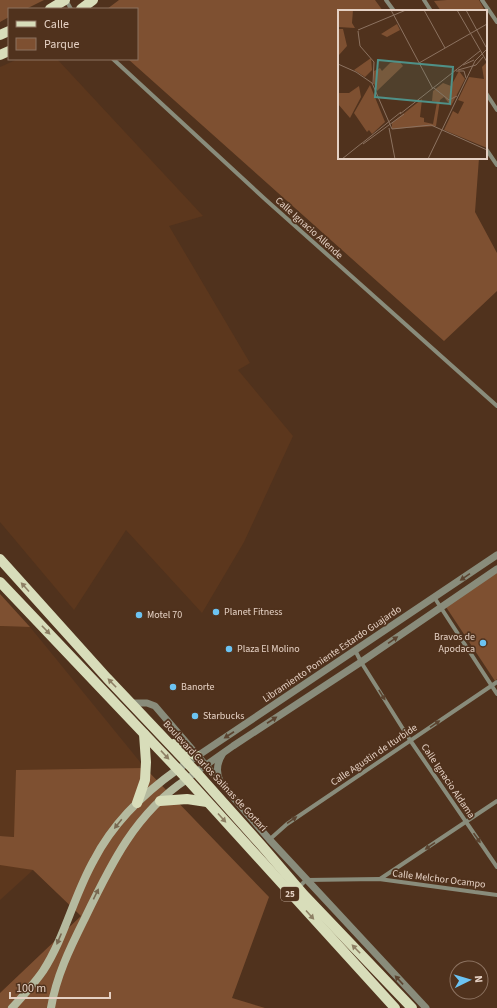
<svg xmlns="http://www.w3.org/2000/svg" width="497" height="1008" viewBox="0 0 497 1008" font-family="'Source Sans 3',sans-serif">
	<style>
		.built { fill: #5c371d }
		.green { fill: #7e5031 }
		.lines { fill: none; stroke-linecap: round; stroke-linejoin: round }
		.minor { stroke: #898c7b; stroke-width: 4 }
		.tertiary { stroke: #898c7b; stroke-width: 7 }
		.secondary { stroke: #b5ba9f; stroke-width: 8 }
		.primary { stroke: #d8ddba; stroke-width: 10 }
		.oneway { fill: #5b4430 }
		.oneway2 { fill: #8d7f64 }
		.oneway3 { fill: #786851 }
		.poi-dot { fill: #6cc3f2; stroke: #50321d; stroke-width: 1.5 }
		.labels { text-anchor: middle; dominant-baseline: central; stroke-width: 3.5; stroke-linejoin: round; paint-order: stroke }
		.shield { fill: #50321d; stroke: #b8a192; stroke-width: 1 }
		.shield-label { font-size: 9px; font-weight: bold; fill: #e5d1c4 }
		.street-label { font-size: 10px; fill: #e5d1c4; stroke: #50321d }
		.poi-label { font-size: 10px; fill: #e5d1c4; stroke: #50321d; text-anchor: start }
		.inset-road { fill: none; stroke: #8c7260; stroke-width: 1 }
		.view { fill: #4f9188; fill-opacity: 0.15; stroke: #4f9188; stroke-width: 2 }
		.inset-edge { fill: none; stroke: #e5d1c4; stroke-width: 2 }
	</style>
	<rect width="100%" height="100%" fill="#50321d"/>
	<g class="built">
		<path d="M18 59H57L203 216 169 226 250 363 238 370 293 436 244 542 202 613 126 530 74 610 0 522V67Z"/>
		<path d="M0 626 30 627 145 768 14 837 0 836Z"/>
		<path d="M0 864 33 870 0 900Z"/>
	</g>
	<g class="green">
		<path d="M0 0H44L26 9H9V17L0 22Z"/>
		<path d="M119 0H375L383 11H339V158H479L475 212 497 253V291L444 341 128 59H137V9H107Z"/>
		<path d="M447 0H479L485 11H441L434 1Z"/>
		<path d="M497 572V679L495 681 446 607Z"/>
		<path d="M0 594 30 627 0 626Z"/>
		<path d="M145 768 269 897 232 998 265 1008H0V993L81 916 33 870 0 865V836L14 837 16 770Z"/>
	</g>
	<g class="lines">
		<g class="minor">
			<path d="M66 0 71 9"/>
			<path d="M386 0 394 11"/>
			<path d="M424 0 431 11"/>
			<path d="M482 0 497 22"/>
			<path d="M113 59 266 200 497 406"/>
			<path d="M486 93 497 110"/>
			<path d="M486 149 497 165"/>
			<path d="M434 597 497 694"/>
			<path d="M355 650 361 662 410 740 497 867"/>
			<path d="M269 840 287 824 497 682"/>
			<path d="M380 879 497 801"/>
			<path d="M298 888 306 880 379 879 497 895"/>
		</g>
		<g class="tertiary">
			<path d="M131 703H147L155 706 269 839 426 1008"/>
			<path d="M178 769 497 555"/>
			<path d="M192 775 233 746 361 662 497 569"/>
			<path d="M220 781C216 772 217 763 222 755"/>
		</g>
		<g class="secondary">
			<path d="M12 1008C23 996 34 984 43 971 65 937 74 895 94 860 113 823 144 793 178 769"/>
			<path d="M51 1008C56 977 70 948 84 920 110 866 135 813 187 779"/>
		</g>
		<g class="primary">
			<path d="M50 9 65 0"/>
			<path d="M81 9 93 0"/>
			<path d="M0 35 9 31"/>
			<path d="M0 55 9 51"/>
			<path d="M0 559 107 678 196 772 262 846 304 895 412 1008"/>
			<path d="M0 582 187 779 395 1008"/>
			<path d="M174 744 180 748 197 756"/>
			<path d="M160 801 187 799 207 802"/>
			<path d="M137 803 145 780 146 762 144 734"/>
		</g>
	</g>
	<defs><path id="oneway-solid" d="M-6-.8H1V-3.2L6.5 0L1 3.2V.8H-6Z"/></defs>
	<g class="oneway">
		<use href="#oneway-solid" transform="translate(465 577) rotate(146)"/>
		<use href="#oneway-solid" transform="translate(393 640) rotate(-35)"/>
		<use href="#oneway-solid" transform="translate(382 695) rotate(58)"/>
		<use href="#oneway-solid" transform="translate(272 720) rotate(-33)"/>
		<use href="#oneway-solid" transform="translate(435 724) rotate(-34)"/>
		<use href="#oneway-solid" transform="translate(229 735) rotate(147)"/>
		<use href="#oneway-solid" transform="translate(292 820) rotate(-34)"/>
		<use href="#oneway-solid" transform="translate(477 838) rotate(55)"/>
		<use href="#oneway-solid" transform="translate(430 846) rotate(146)"/>
		<use href="#oneway-solid" transform="translate(399 980) rotate(-133)"/>
	</g>
	<g class="oneway2">
		<use href="#oneway-solid" transform="translate(25 587) rotate(-132)"/>
		<use href="#oneway-solid" transform="translate(46 630) rotate(46)"/>
		<use href="#oneway-solid" transform="translate(112 683) rotate(-134)"/>
		<use href="#oneway-solid" transform="translate(165 755) rotate(47)"/>
		<use href="#oneway-solid" transform="translate(222 818) rotate(48)"/>
		<use href="#oneway-solid" transform="translate(310 915) rotate(48)"/>
		<use href="#oneway-solid" transform="translate(356 949) rotate(-134)"/>
	</g>
	<g class="oneway3">
		<use href="#oneway-solid" transform="translate(118 824) rotate(129)"/>
		<use href="#oneway-solid" transform="translate(96 894) rotate(-64)"/>
		<use href="#oneway-solid" transform="translate(59 939) rotate(113)"/>
	</g>
	<g class="poi-dot">
		<circle cx="216" cy="612" r="4"/>
		<circle cx="139" cy="615" r="4"/>
		<circle cx="483" cy="643" r="4"/>
		<circle cx="229" cy="649" r="4"/>
		<circle cx="173" cy="687" r="4"/>
		<circle cx="195" cy="716" r="4"/>
	</g>
	<g class="labels">
		<rect class="shield" x="281" y="887" width="18" height="14" rx="3"/>
		<g class="shield-label">
			<text x="290" y="894">25</text>
		</g>
		<g class="street-label">
			<text transform="translate(309 228) rotate(42)">Calle Ignacio Allende</text>
			<text transform="translate(332 654) rotate(-34)">Libramiento Poniente Estardo Guajardo</text>
			<text transform="translate(374 755) rotate(-34)">Calle Agustin de Iturbide</text>
			<text transform="translate(215 776) rotate(47)">Boulevard Carlos Salinas de Gortari</text>
			<text transform="translate(448 781) rotate(56)">Calle Ignacio Aldama</text>
			<text transform="translate(439 879) rotate(7)">Calle Melchor Ocampo</text>
		</g>
		<g class="poi-label">
			<text x="224" y="612">Planet Fitness</text>
			<text x="147" y="615">Motel 70</text>
			<text x="475" y="637" text-anchor="end">Bravos de<tspan x="475" dy="12">Apodaca</tspan></text>
			<text x="237" y="649">Plaza El Molino</text>
			<text x="181" y="687">Banorte</text>
			<text x="203" y="716">Starbucks</text>
		</g>
	</g>
	<g transform="translate(338 10)">
		<rect width="149" height="149" fill="#50321d"/>
		<path d="M0 0H15L14 13 17 18 0 17ZM59 14 62 20 49 27 43 24ZM0 19H5L9 36 1 45ZM33 48 34 60 27 67 16 60ZM61 51 65 56 39 81 36 74V61L42 58 44 61 52 53ZM148 53 149 54V138L106 120 115 101 120 104 126 92 120 90 131 67 146 69 144 57ZM121 61 127 69 113 96 106 87 102 90 98 116 54 119V113L84 89 82 107 86 108V112L95 114 99 92 94 91 95 81 105 73 113 76ZM32 75 47 112 34 124 31 120 29 122 16 103ZM21 76 23 87 12 108 0 94V83H11Z" fill="#7e5031"/>
		<path class="inset-road" d="M53 0 95 79M86 0 107 38M119 0 149 52M128 0 148 37M20 20 68 0M20 21 22 36 36 52 35 74M81 53 149 14M0 54 18 62 34 73 54 119 93 115 149 140M125 55 136 50M120 60 138 55 145 47M118 61H126L128 68M96 78 111 90 119 86M62 104 142 41M51 118 57 149M23 134 63 102M25 134 66 104M4 149 24 133M90 149 137 51 149 39"/>
		<path class="view" d="M40 50 115 57 112 94 37 87Z"/>
		<rect width="149" height="149" class="inset-edge"/>
	</g>
	<rect x="8" y="8" width="130" height="52" fill="#50321d" stroke="#8c7260"/>
	<rect x="16" y="21" width="20" height="6" fill="#d8ddba" stroke="#8c7260"/>
	<text x="44" y="28" font-size="12" fill="#e5d1c4">Calle</text>
	<rect x="16" y="38" width="20" height="12" fill="#7e5031" stroke="#8c7260"/>
	<text x="44" y="48" font-size="12" fill="#e5d1c4">Parque</text>
	<g transform="translate(469 980) rotate(85)"><circle r="19" fill="#50321d" stroke="#8c7260"/>
	<path d="M0-3L7 15L0 10L-7 15Z" fill="#6cc3f2"/>
	<text y="-6" font-size="11" font-weight="bold" text-anchor="middle" fill="#e5d1c4">N</text>
	</g>
	<path d="M10 992v6h100v-6" fill="none" stroke="#e5d1c4" stroke-width="2"/>
	<text x="16" y="992" font-size="12" fill="#e5d1c4" stroke="#50321d" stroke-width="3" paint-order="stroke">100 m</text>
</svg>
